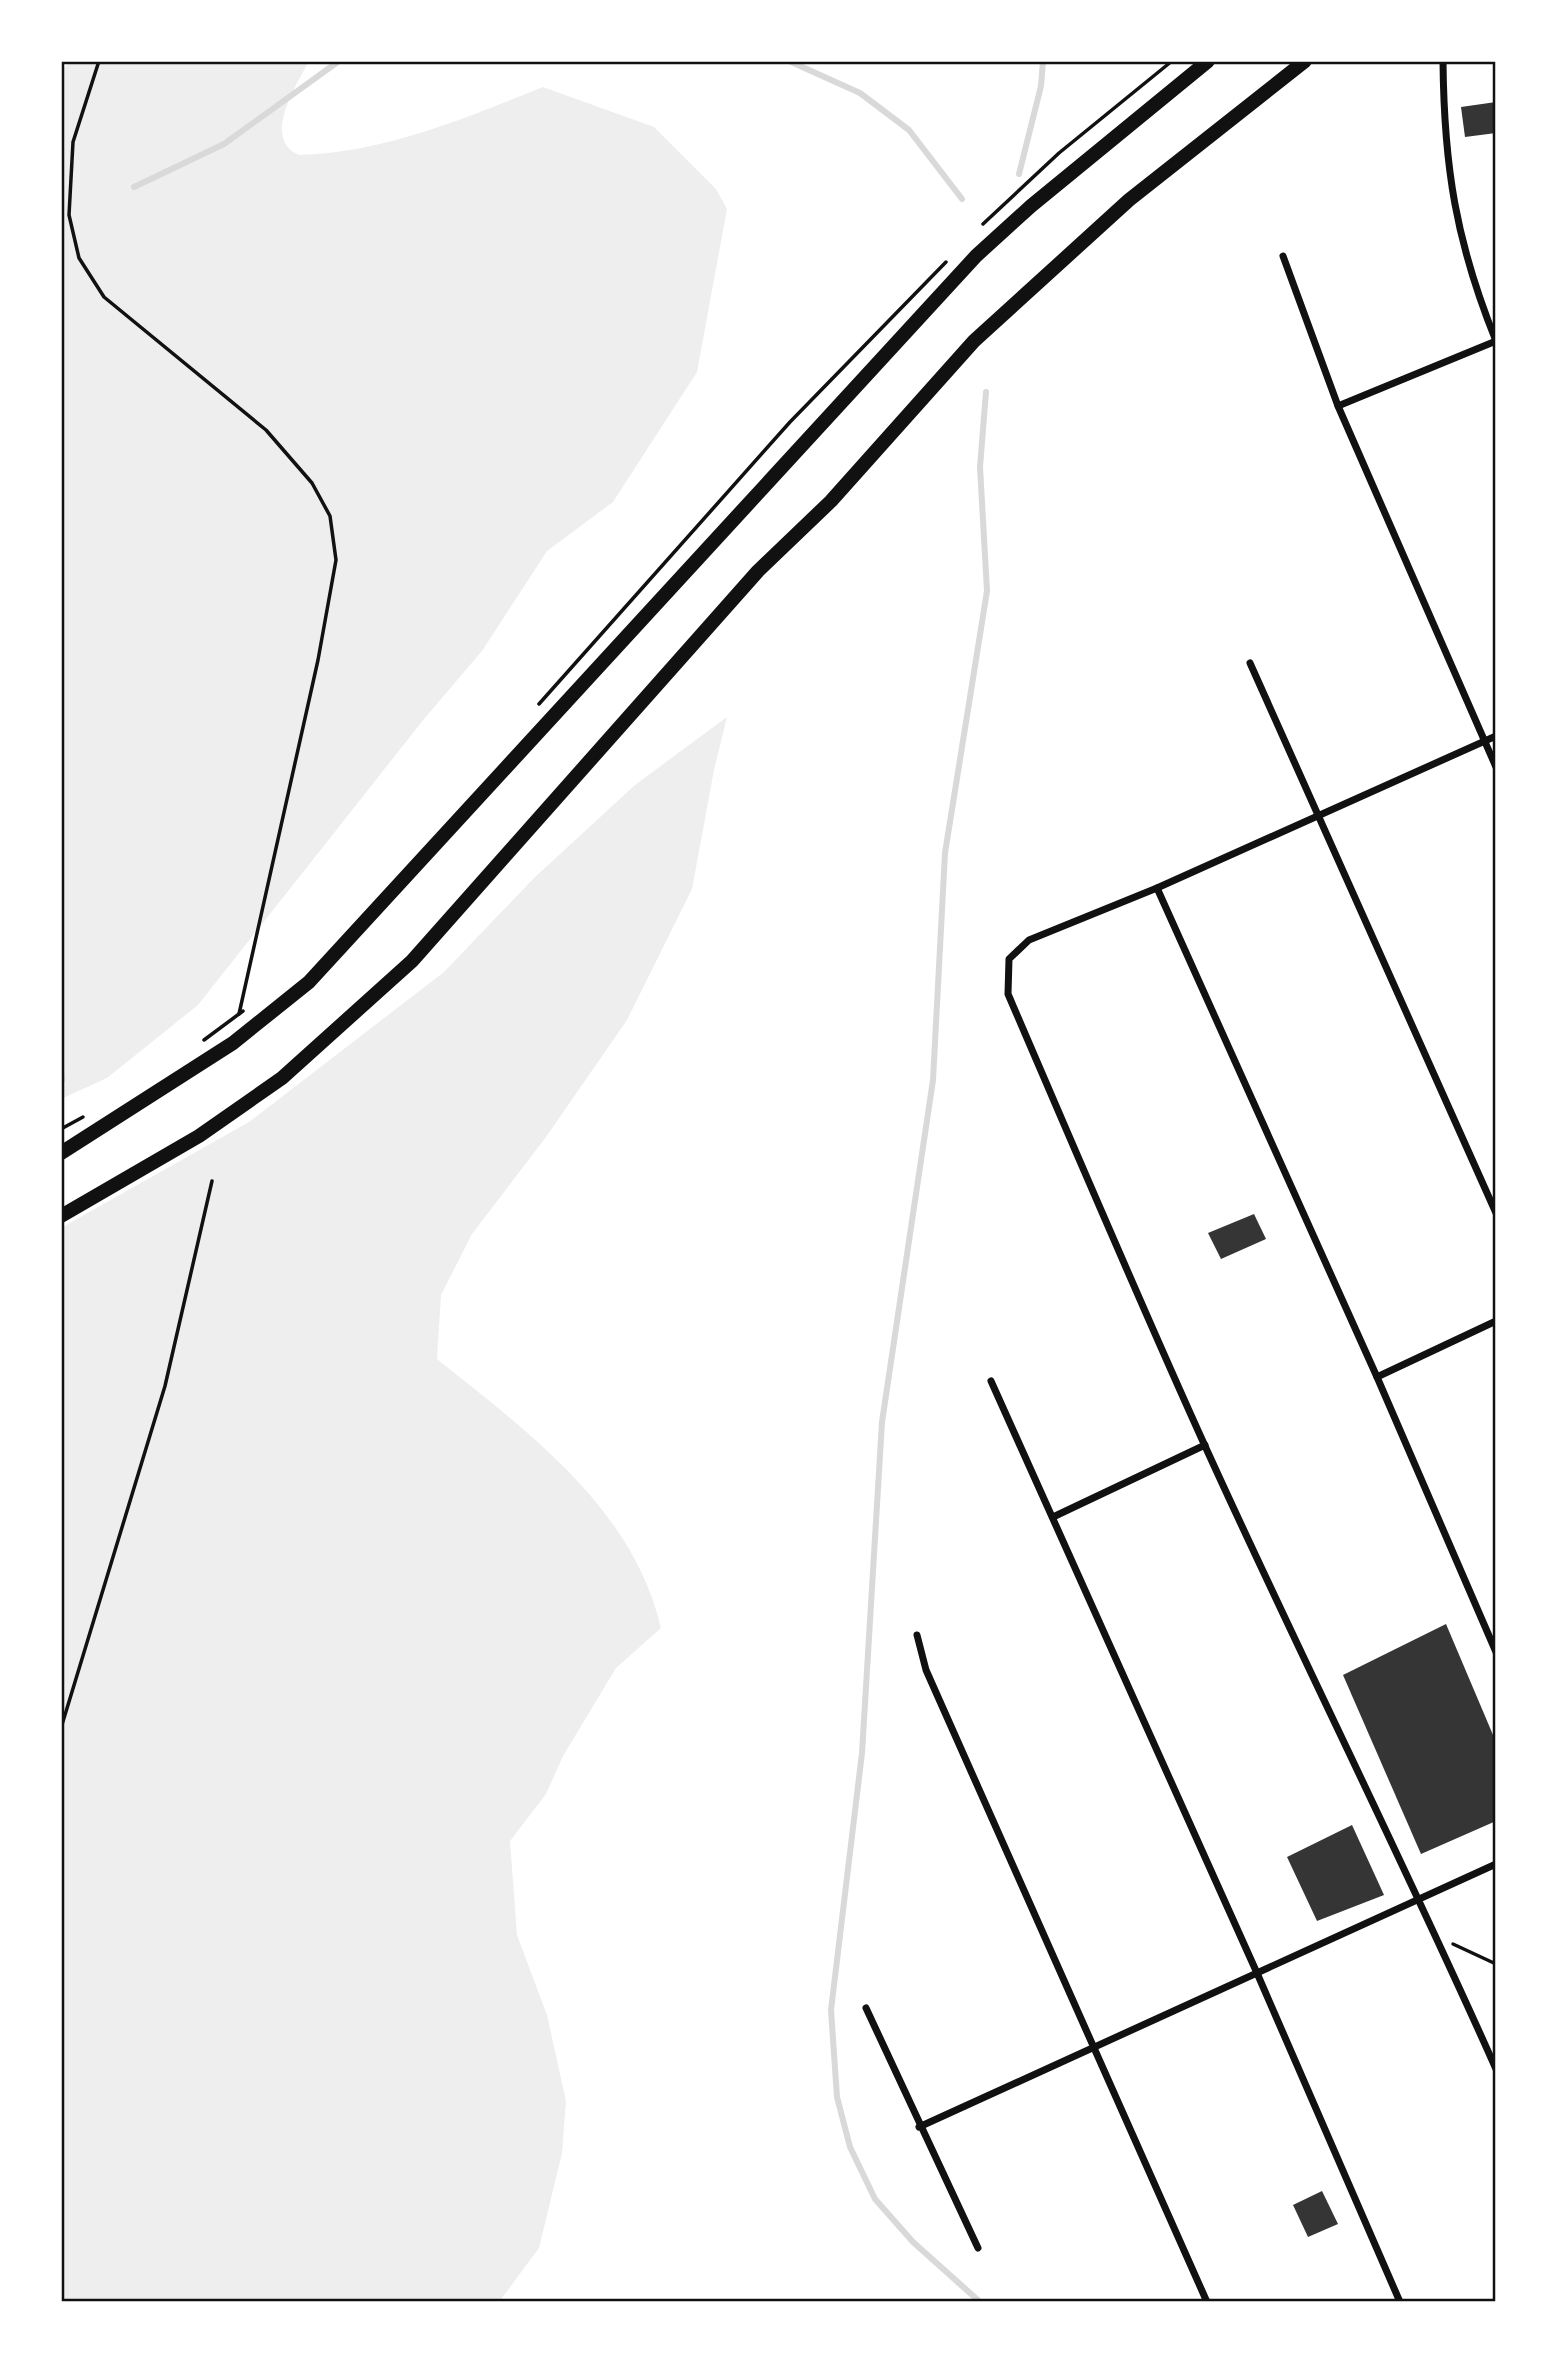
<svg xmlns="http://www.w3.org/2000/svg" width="1557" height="2363" viewBox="0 0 1557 2363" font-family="'Archivo Narrow',sans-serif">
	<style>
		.green { fill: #eee }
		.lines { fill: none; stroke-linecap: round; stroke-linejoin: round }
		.stream { stroke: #d9d9d9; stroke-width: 6 }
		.building { fill: #353535 }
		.path { stroke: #111; stroke-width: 3.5 }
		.minor { stroke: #111; stroke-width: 7 }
		.secondary { stroke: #111; stroke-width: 14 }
		.neatline { fill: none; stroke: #111; stroke-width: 2.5 }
	</style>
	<rect width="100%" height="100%" fill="#fff"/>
	<g class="green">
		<path d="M72 61H309C297 84 261 139 299 155 383 153 466 118 543 87L654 127 716 189 727 209 697 372 613 502 547 551 482 651 424 719 198 1005 107 1078 61 1099V70Z"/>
		<path d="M727 717 714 770 692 889 627 1020 546 1137 472 1234 441 1295 437 1359C528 1432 633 1508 661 1628L616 1668 563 1756 546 1794 510 1841 517 1935 547 2015 566 2101 562 2153 539 2248 499 2302H61V1228L249 1122 444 972 534 878 635 785Z"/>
	</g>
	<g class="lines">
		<g class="stream">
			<path d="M789 61 860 93 909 130 962 199"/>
			<path d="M1019 174 1041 86 1043 61"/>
			<path d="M134 187 224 144 339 61"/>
			<path d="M61 1068 62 1080"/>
			<path d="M980 2302 913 2242 875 2199 850 2147 837 2097 831 2010 862 1753 882 1422 933 1080 945 853 987 591 980 467 986 392"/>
		</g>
	</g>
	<g class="building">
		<path d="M1496 102V133L1465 137 1461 107Z"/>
		<path d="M1254 1214 1266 1239 1221 1259 1208 1233Z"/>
		<path d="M1446 1624 1496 1742V1821L1421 1854 1343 1675Z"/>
		<path d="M1352 1825 1384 1895 1317 1921 1287 1857Z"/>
		<path d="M1322 2191 1338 2224 1308 2237 1293 2205Z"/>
	</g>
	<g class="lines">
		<g class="path">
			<path d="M99 61 73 142 69 215 79 258 104 297 266 430 312 483 330 516 336 560 318 660 239 1014"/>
			<path d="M983 224 1059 153 1172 61"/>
			<path d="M539 704 790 422 946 262"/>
			<path d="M204 1040 243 1011"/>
			<path d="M61 1129 83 1117"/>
			<path d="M61 1728 165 1386 212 1181"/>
			<path d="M1453 1944 1496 1964"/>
		</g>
		<g class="minor">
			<path d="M1443 61C1444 167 1456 242 1496 341"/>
			<path d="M1283 256 1338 406 1496 767"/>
			<path d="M1338 406 1496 341"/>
			<path d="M1250 663 1496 1213"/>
			<path d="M1496 736 1157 888 1029 940 1009 959 1008 994C1073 1145 1137 1296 1205 1446 1300 1655 1403 1860 1496 2069"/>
			<path d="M1157 888 1377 1377 1496 1652"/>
			<path d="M1377 1377 1496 1321"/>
			<path d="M991 1381 1257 1973 1400 2302"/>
			<path d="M1053 1517 1205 1445"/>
			<path d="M917 1635 926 1670 1207 2302"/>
			<path d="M866 2008 978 2248"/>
			<path d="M919 2127 1496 1864"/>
		</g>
		<g class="secondary">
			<path d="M61 1153 233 1043 309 982 976 256 1031 206 1208 61"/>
			<path d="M61 1216 199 1136 282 1078 412 961 758 571 831 501 974 341 1129 200 1305 61"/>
		</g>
	</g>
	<rect width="1557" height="2363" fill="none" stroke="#ffffff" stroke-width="126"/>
	<rect x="63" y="63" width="1431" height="2237" class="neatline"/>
</svg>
